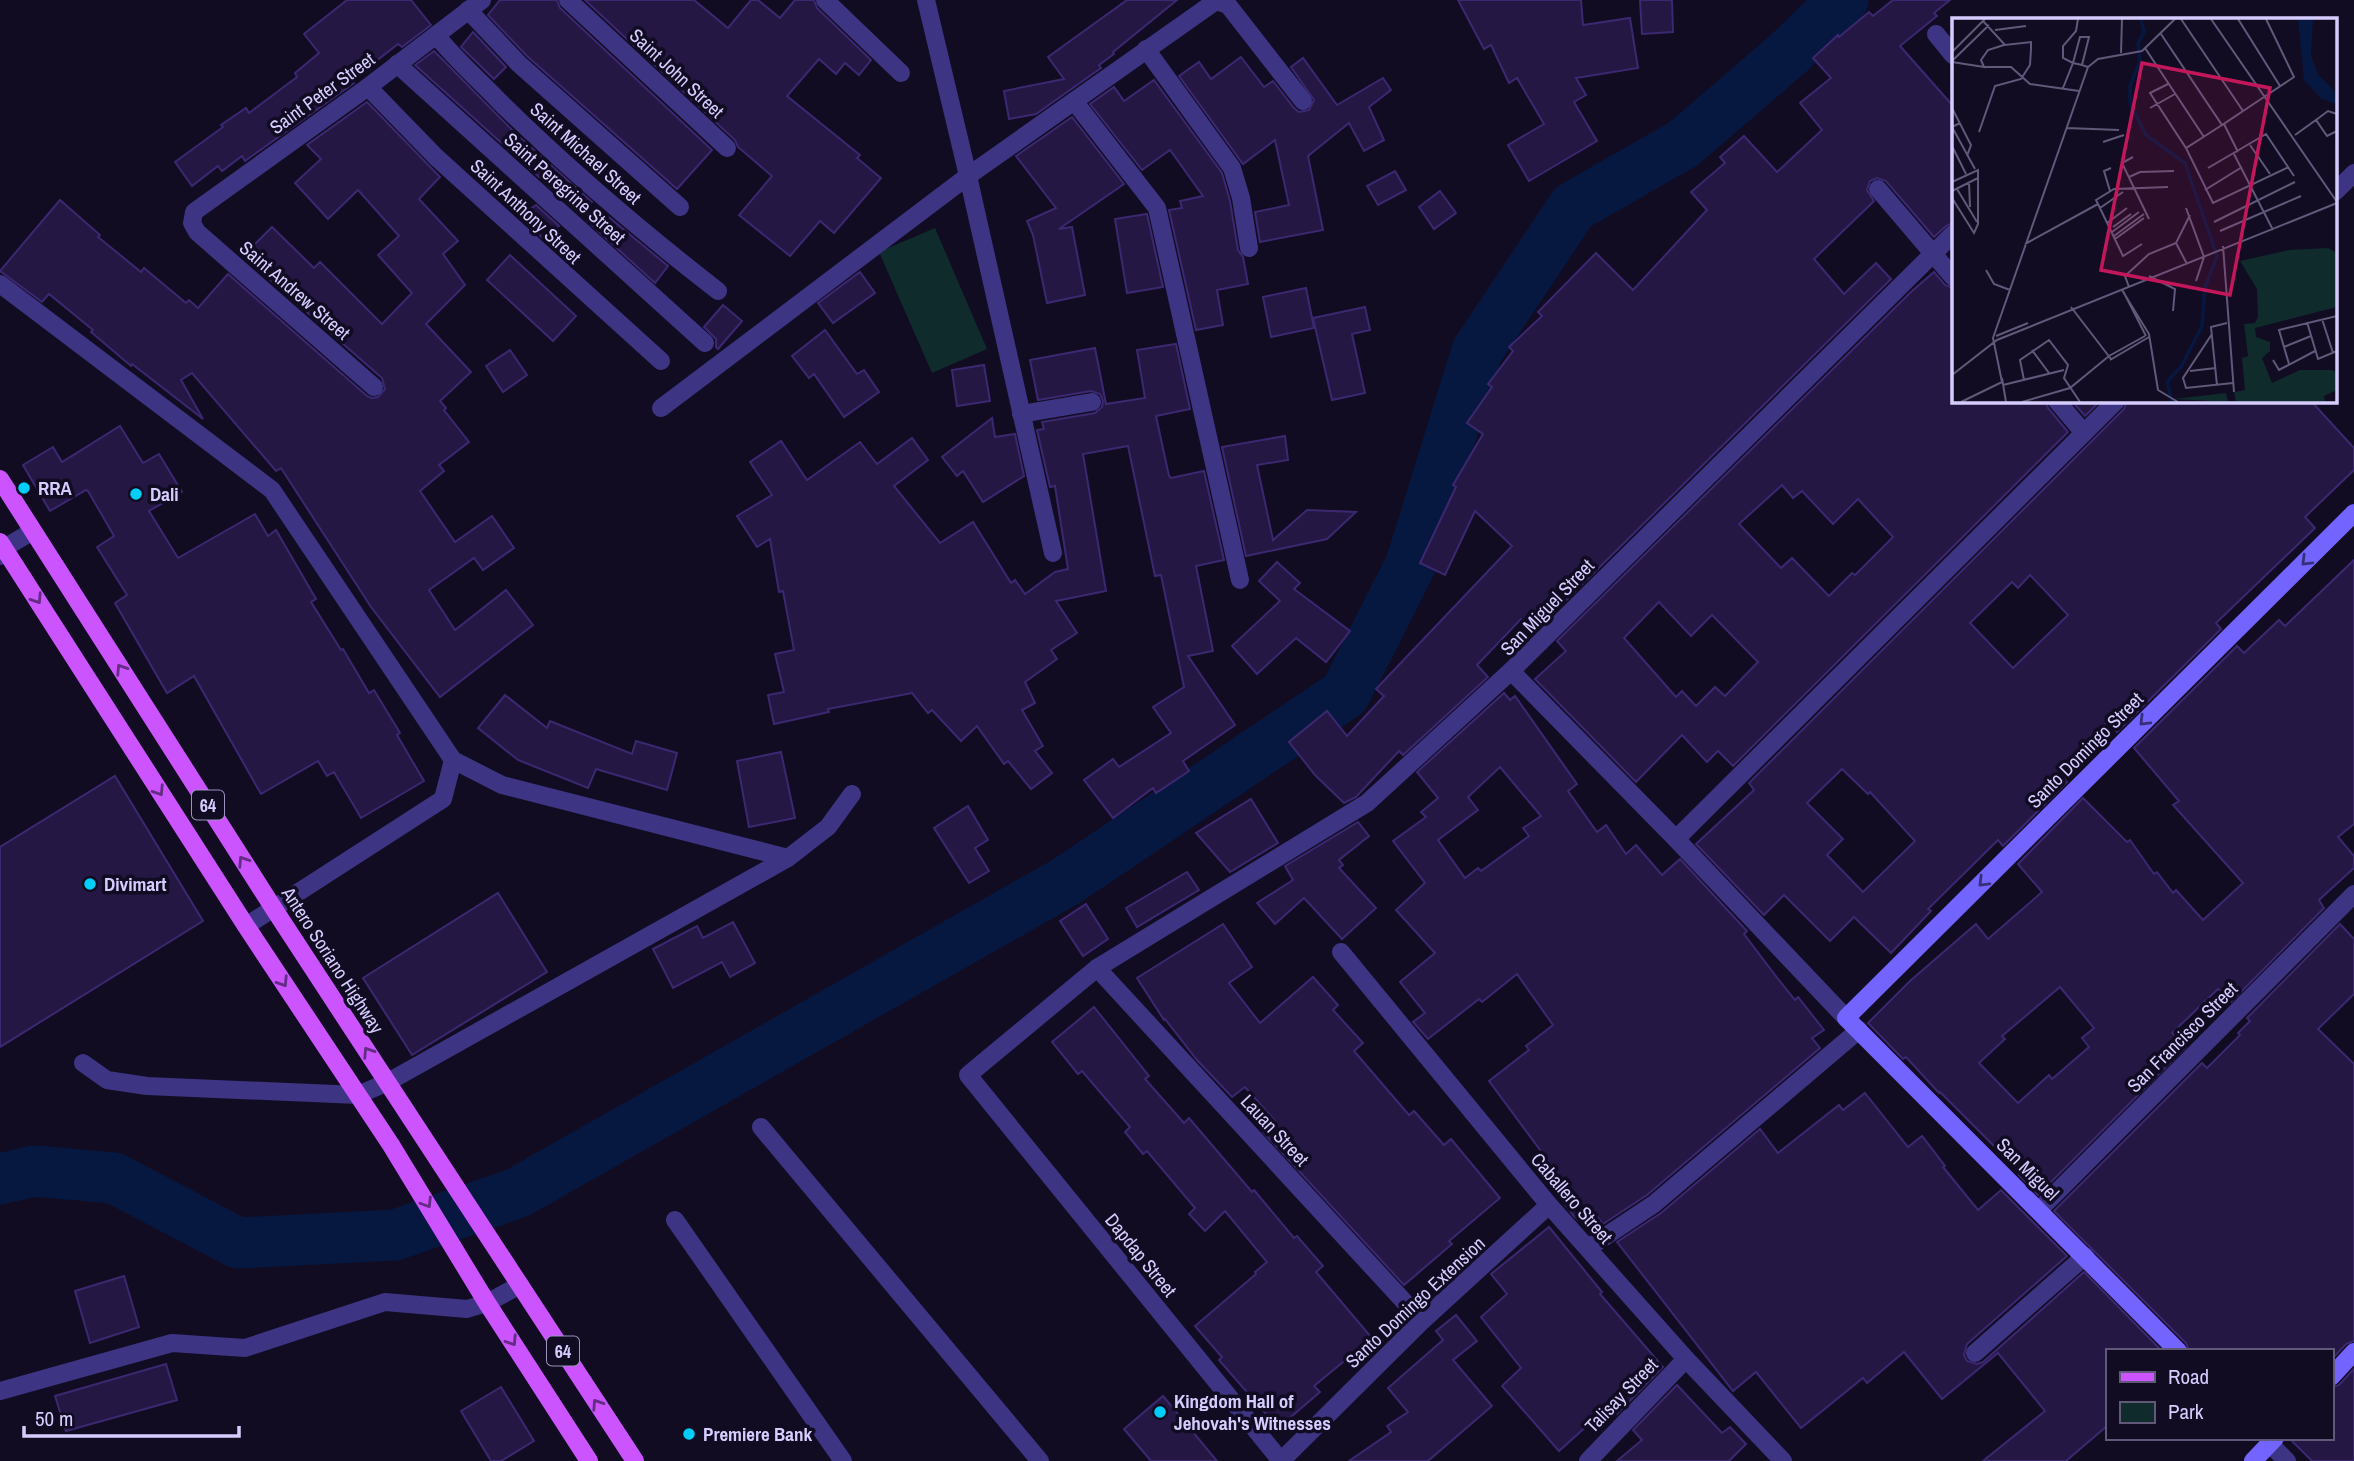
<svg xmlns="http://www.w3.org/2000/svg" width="2354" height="1461" viewBox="0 0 2354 1461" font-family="'Archivo Narrow',sans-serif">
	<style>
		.green { fill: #0f2b2c }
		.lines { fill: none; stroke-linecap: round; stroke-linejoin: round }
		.river { stroke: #071840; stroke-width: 51 }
		.building { fill: #241744; stroke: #3c2871; stroke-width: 2; fill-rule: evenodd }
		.minor { stroke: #3d3583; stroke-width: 18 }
		.secondary { stroke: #7364ff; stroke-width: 18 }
		.primary { stroke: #cb54ff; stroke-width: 18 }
		.oneway { stroke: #382f7a }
		.oneway2 { stroke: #652c85 }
		.poi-dot { fill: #00cdf8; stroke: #110c22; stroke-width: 2.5 }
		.labels { text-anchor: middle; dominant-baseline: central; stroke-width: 7; stroke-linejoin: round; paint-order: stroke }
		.shield { fill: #110c22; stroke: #9b93bd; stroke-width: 2 }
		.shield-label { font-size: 18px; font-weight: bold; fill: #d6cdff }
		.street-label { font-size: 19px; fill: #d6cdff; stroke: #110c22 }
		.poi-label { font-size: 19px; font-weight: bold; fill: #d6cdff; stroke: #110c22; text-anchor: start }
		.inset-river { fill: none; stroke: #071840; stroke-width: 3.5 }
		.inset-road { fill: none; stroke: #60597a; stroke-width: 2 }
		.view { fill: #c2185b; fill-opacity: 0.15; stroke: #c2185b; stroke-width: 3.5 }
		.inset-edge { fill: none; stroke: #d6cdff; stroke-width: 3.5 }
	</style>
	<rect width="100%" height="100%" fill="#110c22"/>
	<path class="green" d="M935 228 987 349 932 373 879 252Z"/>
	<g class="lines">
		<path class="river" d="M0 1179 34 1171 114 1178 238 1243 395 1235 517 1193 1065 882 1345 694 1411 564 1477 351 1573 207 1683 144 1789 53 1843 0"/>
	</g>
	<g class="building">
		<path d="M347 0H411L431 25 402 47 398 44 352 80 354 83 245 161 242 156 222 171 218 166 192 186 175 162 223 127 221 125 246 108 249 113 297 77 295 73 319 53 304 34Z"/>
		<path d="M500 0H557L560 8 712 150 677 189 527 56 488 15Z"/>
		<path d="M585 0H694L728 28 751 0H758L780 18 795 0H814L817 8 871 60 859 75 845 63 836 74 819 59 787 96 860 155 857 158 881 178 834 233 820 221 790 256 739 215 772 176 738 147 735 140Z"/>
		<path d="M1127 0H1177L1113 52 1114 54 1099 65 1101 68 1036 114 1009 119 1004 91 1064 79 1048 57Z"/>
		<path d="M1458 0H1581L1583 25 1630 18 1638 68 1576 78 1586 95 1574 102 1597 141 1529 181 1508 145 1544 124 1517 78 1509 83 1491 45 1484 49Z"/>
		<path d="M1640 0H1672L1673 32 1642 34Z"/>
		<path d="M1893 0H1950L1934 13 1937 16 1900 46 1953 106V223L1946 226 1934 237 1886 181 1877 178 1870 181 1867 190 1874 201 1814 259 1844 294 1876 263 1891 279 1541 625 1534 617 1527 624 1521 619 1477 665 1488 677 1403 755 1399 751 1356 797 1344 803 1315 775 1289 742 1327 711 1347 736 1384 696 1376 689 1512 546 1475 511 1445 575 1420 563 1456 487 1453 485 1483 434 1467 423 1492 387 1488 384 1513 351 1509 347 1542 316 1538 312 1596 253 1633 290 1707 210 1691 192 1725 163 1720 157 1744 136 1777 172 1822 130 1800 103 1831 78 1813 58 1838 35 1839 37 1869 12 1873 16Z"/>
		<path d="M473 32 506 67 494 79 461 47Z"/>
		<path d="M434 51 517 135 592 202 578 212 415 65Z"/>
		<path d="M1241 57 1264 87 1273 81 1294 108 1299 112 1309 110 1314 100 1291 67 1303 58 1337 105 1383 78 1391 90 1369 107 1384 140 1364 151 1349 123 1308 156 1323 230 1260 242 1255 212 1289 205 1275 140 1243 164 1179 76 1199 62 1211 79Z"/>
		<path d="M1154 80 1222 173 1230 201 1238 250 1243 257 1248 284 1217 290 1223 325 1196 330 1169 210 1182 208 1180 201 1203 196 1170 150 1142 170 1090 104 1114 87 1124 101Z"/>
		<path d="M367 102 440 177 419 199 458 241 443 254 465 285 426 324 471 372 440 401 446 408 444 410 469 442 439 465 444 471 420 491 455 542 492 516 514 548 483 570 474 558 429 590 455 630 506 590 533 625 440 697 371 607 281 468 276 471 192 373 181 380 203 419 132 364 131 366 91 332 93 330 49 294 42 302 0 271 60 200 100 235 98 237 141 272 144 268 186 303 189 300 198 308 228 274 367 396 372 398 378 397 385 389 382 378 243 256 272 227 314 268 320 262 382 324 412 293 378 255 399 236 358 190 328 219 295 183 321 159 307 145Z"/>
		<path d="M1072 117 1124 184 1059 229 1072 227 1085 295 1047 303 1033 235 1027 221 1056 208 1016 156Z"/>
		<path d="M1395 171 1406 190 1378 205 1367 186Z"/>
		<path d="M1440 191 1456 213 1434 229 1419 207Z"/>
		<path d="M536 205 559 226 542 238 523 214Z"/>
		<path d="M599 209 668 266 655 283 587 221Z"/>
		<path d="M1147 214 1163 287 1127 293 1115 219Z"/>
		<path d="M510 255 576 316 553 341 487 280Z"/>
		<path d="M860 272 875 293 833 323 818 303Z"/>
		<path d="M1934 272 1945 285 1953 288V401H2046L2048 408 2068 432 1733 766 1718 751 1707 762 1682 735 1636 782 1535 679 1566 651 1557 641 1912 291ZM1782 485 1793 498 1802 491 1833 524 1858 499 1893 537 1855 575 1852 573 1829 596 1792 558 1781 568 1739 524ZM1659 602 1691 636 1712 615 1758 662 1725 696 1715 687 1696 706 1682 691 1676 697 1624 638Z"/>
		<path d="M1306 288 1314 328 1271 337 1263 297Z"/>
		<path d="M723 305 742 321 718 349 716 347V339L704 327Z"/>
		<path d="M1365 307 1370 330 1352 334 1365 393 1332 400 1313 318Z"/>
		<path d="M825 330 857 374 864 370 879 392 844 417 814 374 809 378 792 356Z"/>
		<path d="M1176 344 1190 409 1156 416 1169 476 1171 478 1204 471 1224 560 1196 566 1213 651 1188 656 1235 725 1183 761 1189 771 1156 793 1153 788 1113 818 1084 780 1113 759 1119 767 1171 733 1153 707 1184 687 1161 575 1155 576 1128 446 1083 454 1106 591 1056 601 1077 633 1051 650 1057 659 1025 682 1035 703 1022 710 1043 746 1035 751 1052 773 1031 789 1008 761 1004 764 977 726 961 741 932 710 928 713 912 693 828 709 829 712 774 724 768 695 784 692 775 654 794 650 783 591 779 592 770 539 757 547 737 516 772 495 750 462 781 441 807 480 860 442 877 464 912 438 928 460 894 486 940 543 973 522 1011 583 1015 580 1025 594 1055 572 1068 569 1055 486 1050 487 1037 430 1044 429 1042 422 1095 413 1102 407 1103 401 1100 394 1091 391 1038 400 1030 360 1095 348 1106 404 1145 398 1137 350Z"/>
		<path d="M510 350 527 375 503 392 486 366Z"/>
		<path d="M984 365 990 401 957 406 952 370Z"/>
		<path d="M2072 401H2100L2085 416Z"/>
		<path d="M2127 401H2311L2354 448V470L2305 517 2315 528 2216 623 2221 629 2117 732 2107 722 2074 757 2081 763 2064 780 2067 782 2003 846 1998 840 1928 909 1931 911 1891 953 1854 917 1830 941 1784 895 1764 915 1696 844 1754 790 1749 783 2124 409ZM2030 575 2068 615 2013 668 1970 623 2012 582 2018 588ZM1842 769 1868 794 1870 792 1915 841 1863 892 1827 855 1843 839 1807 803Z"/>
		<path d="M992 418 995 437 1015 434 1024 476 983 502 963 471 957 476 942 457Z"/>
		<path d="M120 426 143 463 159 454 182 492 149 511 178 558 255 514 268 536 276 530 316 599 311 602 341 650 343 649 369 693 374 690 400 733 397 735 424 781 361 818 334 772 327 776 318 761 261 794 194 676 167 693 115 603 127 595 97 547 114 536 88 491 86 490 50 511 23 465 53 447 62 462Z"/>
		<path d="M1285 436 1288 460 1257 465 1273 540 1307 510 1356 512 1327 539 1246 556 1222 447Z"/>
		<path d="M2354 560V824L2338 837 2354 856V868L2319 900 2324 908 2231 1002 2218 989 2172 1033 2186 1047 2038 1195 2019 1175 2021 1173 1940 1092 1939 1093 1906 1057 1903 1059 1868 1023 1910 981 1976 924 1988 939 2042 892 2018 864 2083 798 2127 842 2130 840 2154 874 2157 872 2173 893 2176 890 2203 920 2243 883 2173 805 2179 801 2134 748 2237 646 2244 653 2279 620 2285 626ZM2060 987 2094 1028 2082 1038 2089 1047 2052 1079 2049 1075 2018 1103 1979 1063 2005 1039 2002 1036Z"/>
		<path d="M1277 562 1300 583 1294 589 1350 631 1326 662 1296 638 1257 674 1232 646 1280 601 1259 581Z"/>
		<path d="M1504 693 1510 700 1515 696 1577 784 1568 791 1597 832 1606 825 1626 854 1636 845 1662 875 1680 859 1747 931 1744 934 1775 975 1795 1000 1798 997 1824 1030 1812 1038 1820 1048 1647 1195 1603 1224 1592 1210 1578 1220 1573 1215 1553 1188 1563 1181 1489 1081 1529 1050 1526 1046 1553 1025 1517 974 1482 1002 1479 999 1428 1039 1413 1022 1425 1013 1400 982 1435 953 1396 910 1425 883 1393 841 1426 817 1421 812 1438 798 1417 772ZM1500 767 1541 816 1523 828 1529 836 1481 871 1478 868 1465 878 1438 840 1478 810 1468 797Z"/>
		<path d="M505 695 547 728 550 721 632 754 636 741 677 753 667 790 596 769 588 788 518 760 478 728Z"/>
		<path d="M781 752 795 818 749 827 737 761Z"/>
		<path d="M115 776 203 921 0 1047V847Z"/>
		<path d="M1251 799 1278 843 1230 872 1196 833Z"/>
		<path d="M968 806 988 840 975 848 989 871 969 883 934 828Z"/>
		<path d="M1358 822 1369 836 1339 860 1343 865 1339 868 1376 908 1342 939 1304 898 1275 924 1257 903 1293 880 1285 866Z"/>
		<path d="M1187 872 1199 890 1137 927 1126 908Z"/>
		<path d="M498 893 547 972 412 1055 363 978Z"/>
		<path d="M1086 904 1108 939 1083 956 1060 921Z"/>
		<path d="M733 922 755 963 730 977 722 962 673 988 653 949 697 926 703 938Z"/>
		<path d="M1223 924 1252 967 1229 983 1260 1023 1313 977 1338 1005 1333 1010 1363 1043 1354 1051 1409 1115 1414 1111 1444 1145 1451 1139 1500 1198 1449 1241 1452 1244 1404 1285 1263 1132 1275 1121 1245 1087 1232 1097 1197 1060 1165 1019 1164 1020 1137 978Z"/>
		<path d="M2340 924 2354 939V994L2318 1029 2354 1064V1341L2346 1344 2331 1360V1351H2189L2186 1343 2054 1211 2202 1063 2207 1068 2240 1035 2238 1033 2250 1021 2247 1018Z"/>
		<path d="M1094 1007 1149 1076 1145 1079 1184 1123 1189 1118 1252 1192 1254 1190 1294 1238 1297 1236 1323 1266 1316 1272 1372 1338 1314 1386 1320 1392 1278 1428 1219 1360 1222 1357 1195 1326 1256 1274 1255 1272 1267 1262 1225 1211 1205 1231 1189 1214 1195 1208 1147 1151 1143 1154 1125 1132 1130 1127 1082 1071 1078 1074 1052 1042Z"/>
		<path d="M1865 1093 1908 1147 1922 1136 1945 1166 1943 1167 1978 1210 2001 1190 2067 1256 1967 1344 1964 1355 1967 1361 1977 1364 1983 1362 2084 1272 2162 1351H2107V1426L2066 1461H1983L2045 1411 1998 1353 1942 1399 1904 1352 1867 1383 1863 1378 1801 1428 1756 1372 1733 1391 1617 1242 1661 1213 1760 1129 1778 1153 1839 1105 1843 1110Z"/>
		<path d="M1549 1227 1602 1292 1600 1294 1663 1367 1617 1414 1609 1406 1559 1451 1502 1386 1521 1368 1481 1317 1507 1294 1491 1274Z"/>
		<path d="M124 1276 139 1327 90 1343 75 1291Z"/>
		<path d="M1456 1315 1477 1341 1453 1360 1492 1406 1428 1461H1349L1391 1432 1387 1426 1408 1412 1388 1388 1443 1340 1436 1331Z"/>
		<path d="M166 1364 177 1400 66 1431 55 1396Z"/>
		<path d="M2354 1369V1461H2312L2289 1438H2331V1388L2339 1385Z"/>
		<path d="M1677 1385 1722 1433 1730 1427 1746 1444 1729 1461H1617L1642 1440 1633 1430Z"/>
		<path d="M501 1387 534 1441 501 1461H491L461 1411Z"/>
		<path d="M1163 1396 1217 1461H1151L1124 1429Z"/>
	</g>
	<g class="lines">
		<g class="minor">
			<path d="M568 0 727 148"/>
			<path d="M825 0 901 73"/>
			<path d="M926 0 968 176 1053 553"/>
			<path d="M468 10 519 64 680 207"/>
			<path d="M1936 34 1953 55"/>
			<path d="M436 35C455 59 478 79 499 101 568 169 642 232 718 291"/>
			<path d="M1146 49 1232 168 1241 198 1249 248"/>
			<path d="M397 64 705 343"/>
			<path d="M368 87 436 157 661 361"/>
			<path d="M1074 101 1157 208 1240 580"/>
			<path d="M1878 189 1953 277"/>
			<path d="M2335 192 2354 173"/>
			<path d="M0 284 272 490 453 760 502 785 788 858"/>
			<path d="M374 387 197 232 192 223 194 212 368 87 482 0"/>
			<path d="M2057 401 2084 433"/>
			<path d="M661 408 968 176 1216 1 1228 5 1303 101"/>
			<path d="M1021 414 1092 402"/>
			<path d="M0 556 4 548 33 531"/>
			<path d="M1676 839 2116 401"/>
			<path d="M246 926 443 799 453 760"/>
			<path d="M1341 952 1549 1205 1686 1359 1783 1461"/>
			<path d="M1097 968 1422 1321"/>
			<path d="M1846 1018 1676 839 1511 671 1953 234"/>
			<path d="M83 1063 107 1080 147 1086 358 1095 388 1082 788 858 828 827 852 794"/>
			<path d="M761 1127 1040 1461"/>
			<path d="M2039 1210 2354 894"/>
			<path d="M675 1220 843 1461"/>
			<path d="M1588 1248 1654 1204 1859 1030"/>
			<path d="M1975 1353 2085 1256"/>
			<path d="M0 1391 172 1343 245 1348 385 1302 467 1309 487 1303 520 1285"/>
			<path d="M2270 1444 2287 1461"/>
			<path d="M1281 1461 968 1075 1097 968 1367 803 1511 671"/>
			<path d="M1281 1461 1422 1321 1549 1205"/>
			<path d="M1588 1461 1686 1359"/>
		</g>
		<g class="secondary">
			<path d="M2178 1351 1846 1018 2354 513"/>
			<path d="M2331 1377 2354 1352"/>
			<path d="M2253 1461 2275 1438"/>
		</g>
		<g class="primary">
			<path d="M0 479 274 909 635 1461"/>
			<path d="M0 542 246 926 391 1145 487 1303 589 1461"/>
		</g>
	</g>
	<defs><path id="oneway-chevron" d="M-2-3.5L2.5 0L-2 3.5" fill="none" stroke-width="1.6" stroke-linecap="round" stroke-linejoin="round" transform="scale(1.75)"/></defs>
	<g class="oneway">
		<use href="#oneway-chevron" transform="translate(2306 561) rotate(135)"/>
		<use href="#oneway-chevron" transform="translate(2144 721) rotate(135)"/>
		<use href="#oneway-chevron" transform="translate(1983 882) rotate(135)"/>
	</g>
	<g class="oneway2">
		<use href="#oneway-chevron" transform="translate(37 599) rotate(57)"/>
		<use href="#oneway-chevron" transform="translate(121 669) rotate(-123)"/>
		<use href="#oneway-chevron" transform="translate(159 791) rotate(57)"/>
		<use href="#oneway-chevron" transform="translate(243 861) rotate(-123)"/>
		<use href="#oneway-chevron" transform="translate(283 982) rotate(57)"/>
		<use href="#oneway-chevron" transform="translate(368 1052) rotate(-123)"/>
		<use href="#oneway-chevron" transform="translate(427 1203) rotate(58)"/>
		<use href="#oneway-chevron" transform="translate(512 1341) rotate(57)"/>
		<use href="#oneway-chevron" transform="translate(597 1404) rotate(-123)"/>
	</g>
	<g class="poi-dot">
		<circle cx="24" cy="488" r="7"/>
		<circle cx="136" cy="494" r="7"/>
		<circle cx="90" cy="884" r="7"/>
		<circle cx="1160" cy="1412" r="7"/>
		<circle cx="689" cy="1434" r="7"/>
	</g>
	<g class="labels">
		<g class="shield">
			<rect x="192" y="790.5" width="32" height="29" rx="5"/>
			<rect x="547" y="1336.5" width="32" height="29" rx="5"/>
		</g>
		<g class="shield-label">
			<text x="208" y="805">64</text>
			<text x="563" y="1351">64</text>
		</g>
		<g class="street-label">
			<text transform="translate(677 73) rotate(43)">Saint John Street</text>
			<text transform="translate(322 93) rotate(-36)">Saint Peter Street</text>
			<text transform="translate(586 153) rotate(42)">Saint Michael Street</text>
			<text transform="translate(565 188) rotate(42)">Saint Peregrine Street</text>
			<text transform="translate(526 211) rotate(43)">Saint Anthony Street</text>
			<text transform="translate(295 290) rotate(41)">Saint Andrew Street</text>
			<text transform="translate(1547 607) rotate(-46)">San Miguel Street</text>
			<text transform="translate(2085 750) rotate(-45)">Santo Domingo Street</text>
			<text transform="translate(333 960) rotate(57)">Antero Soriano Highway</text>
			<text transform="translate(2182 1037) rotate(-45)">San Francisco Street</text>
			<text transform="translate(1275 1130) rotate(47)">Lauan Street</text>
			<text transform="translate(2028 1169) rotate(45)">San Miguel</text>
			<text transform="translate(1572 1198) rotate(49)">Caballero Street</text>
			<text transform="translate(1141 1255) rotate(51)">Dapdap Street</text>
			<text transform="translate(1415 1302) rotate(-43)">Santo Domingo Extension</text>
			<text transform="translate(1621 1395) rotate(-46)">Talisay Street</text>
		</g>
		<g class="poi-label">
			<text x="38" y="488">RRA</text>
			<text x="150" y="494">Dali</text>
			<text x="104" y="884">Divimart</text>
			<text x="1174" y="1401">Kingdom Hall of<tspan x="1174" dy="22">Jehovah's Witnesses</tspan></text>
			<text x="703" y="1434">Premiere Bank</text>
		</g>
	</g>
	<g transform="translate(1952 18)">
		<rect width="385" height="385" fill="#110c22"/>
		<path d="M376 230 385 235V289L303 310 304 319 318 324V333L310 340 320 365 348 352H379L385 354V372L372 378 373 384H284L282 374 293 372 290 340 296 338 292 306 303 305 306 299 305 271 288 243 337 232ZM274 375 276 384 222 381Z" fill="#0f2b2c"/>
		<path d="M346 1H361L359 38 366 56 385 76V86L370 81 352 62Z" fill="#071840"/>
		<path class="inset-river" d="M189 1 192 14 186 25 188 43 178 68V85L194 117 233 145 265 238 253 269 250 308 229 349 215 364 220 384"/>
		<path class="inset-road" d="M229 1 291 93M259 1 385 184M286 1 328 68M314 1 342 59 315 77M43 12 74 8M209 16 270 107 315 77M193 30 252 119M0 34 33 1M169 35 170 1M0 43 37 7M0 44 32 49 29 42 36 32 52 27M130 47 137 19H128L121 45 130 47 136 49M32 49H59L78 66 127 73M216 66 198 75 234 130 270 107M111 70 121 45 111 40V28L124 13 126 1M0 90 19 127 15 138M198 90 223 76M364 102 376 93 385 96M8 105 0 109 23 151M272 106 286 134M115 110 167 112M27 114 43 68 69 61 78 47 79 31V24L53 27 31 3M343 117 364 102 375 118 385 113M151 124 172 117M298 127 318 156M0 128 14 156M234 130 261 185 337 149M282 136 321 212M181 139 170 145 197 201M256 150 314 116 342 158M177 159 188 154 222 153M0 164 26 152V206L22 215 0 180M17 164 18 189M5 171 25 204M253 172 290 149M0 173 26 160M158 173 152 153 159 150M146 186 144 182 162 171 216 169M146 186 171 238 190 226M148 190 171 174M234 190 252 239 244 263M262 204 343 164M155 205 175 190M161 209 179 196M268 213 349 178M160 214 187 194M162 218 192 196M163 221 192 200M224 225 235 246M73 226 146 186M271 228 282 374M34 252 42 266 58 272M197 258 223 271 221 293M177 269 173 258 197 236 224 225 238 197M170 271 194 318M170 272 197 316 206 372 226 384M119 289 159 341M370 301 381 335M355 304 366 341 385 333M260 316 231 360 234 370 281 365M44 318 76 305M332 329 359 318M80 332 97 355M158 342 197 319M321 342 327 352 363 333M337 346 327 312 385 298M238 353 264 350M0 357 45 322 385 185M50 360 54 384M72 362 68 342 97 322 116 347 112 360 128 384M50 364 41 320 136 49 146 41 190 33 223 1M51 367 112 352M265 367 259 309 275 305M9 384 50 364M70 384 118 370 157 338 193 318"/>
		<path class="view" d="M190 45 318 70 278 277 149 252Z"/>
		<rect width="385" height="385" class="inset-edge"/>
	</g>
	<rect x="2106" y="1349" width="228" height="91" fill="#110c22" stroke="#60597a" stroke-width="2"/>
	<rect x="2120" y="1372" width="35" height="10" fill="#cb54ff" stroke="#60597a" stroke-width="2"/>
	<text x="2168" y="1384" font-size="21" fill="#d6cdff">Road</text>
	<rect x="2120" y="1402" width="35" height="21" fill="#0f2b2c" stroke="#60597a" stroke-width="2"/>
	<text x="2168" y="1419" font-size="21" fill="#d6cdff">Park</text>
	<path d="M24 1426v10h215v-10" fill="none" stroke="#d6cdff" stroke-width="3.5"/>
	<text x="35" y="1426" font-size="21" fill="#d6cdff" stroke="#110c22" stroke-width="5" paint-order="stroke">50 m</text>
</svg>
